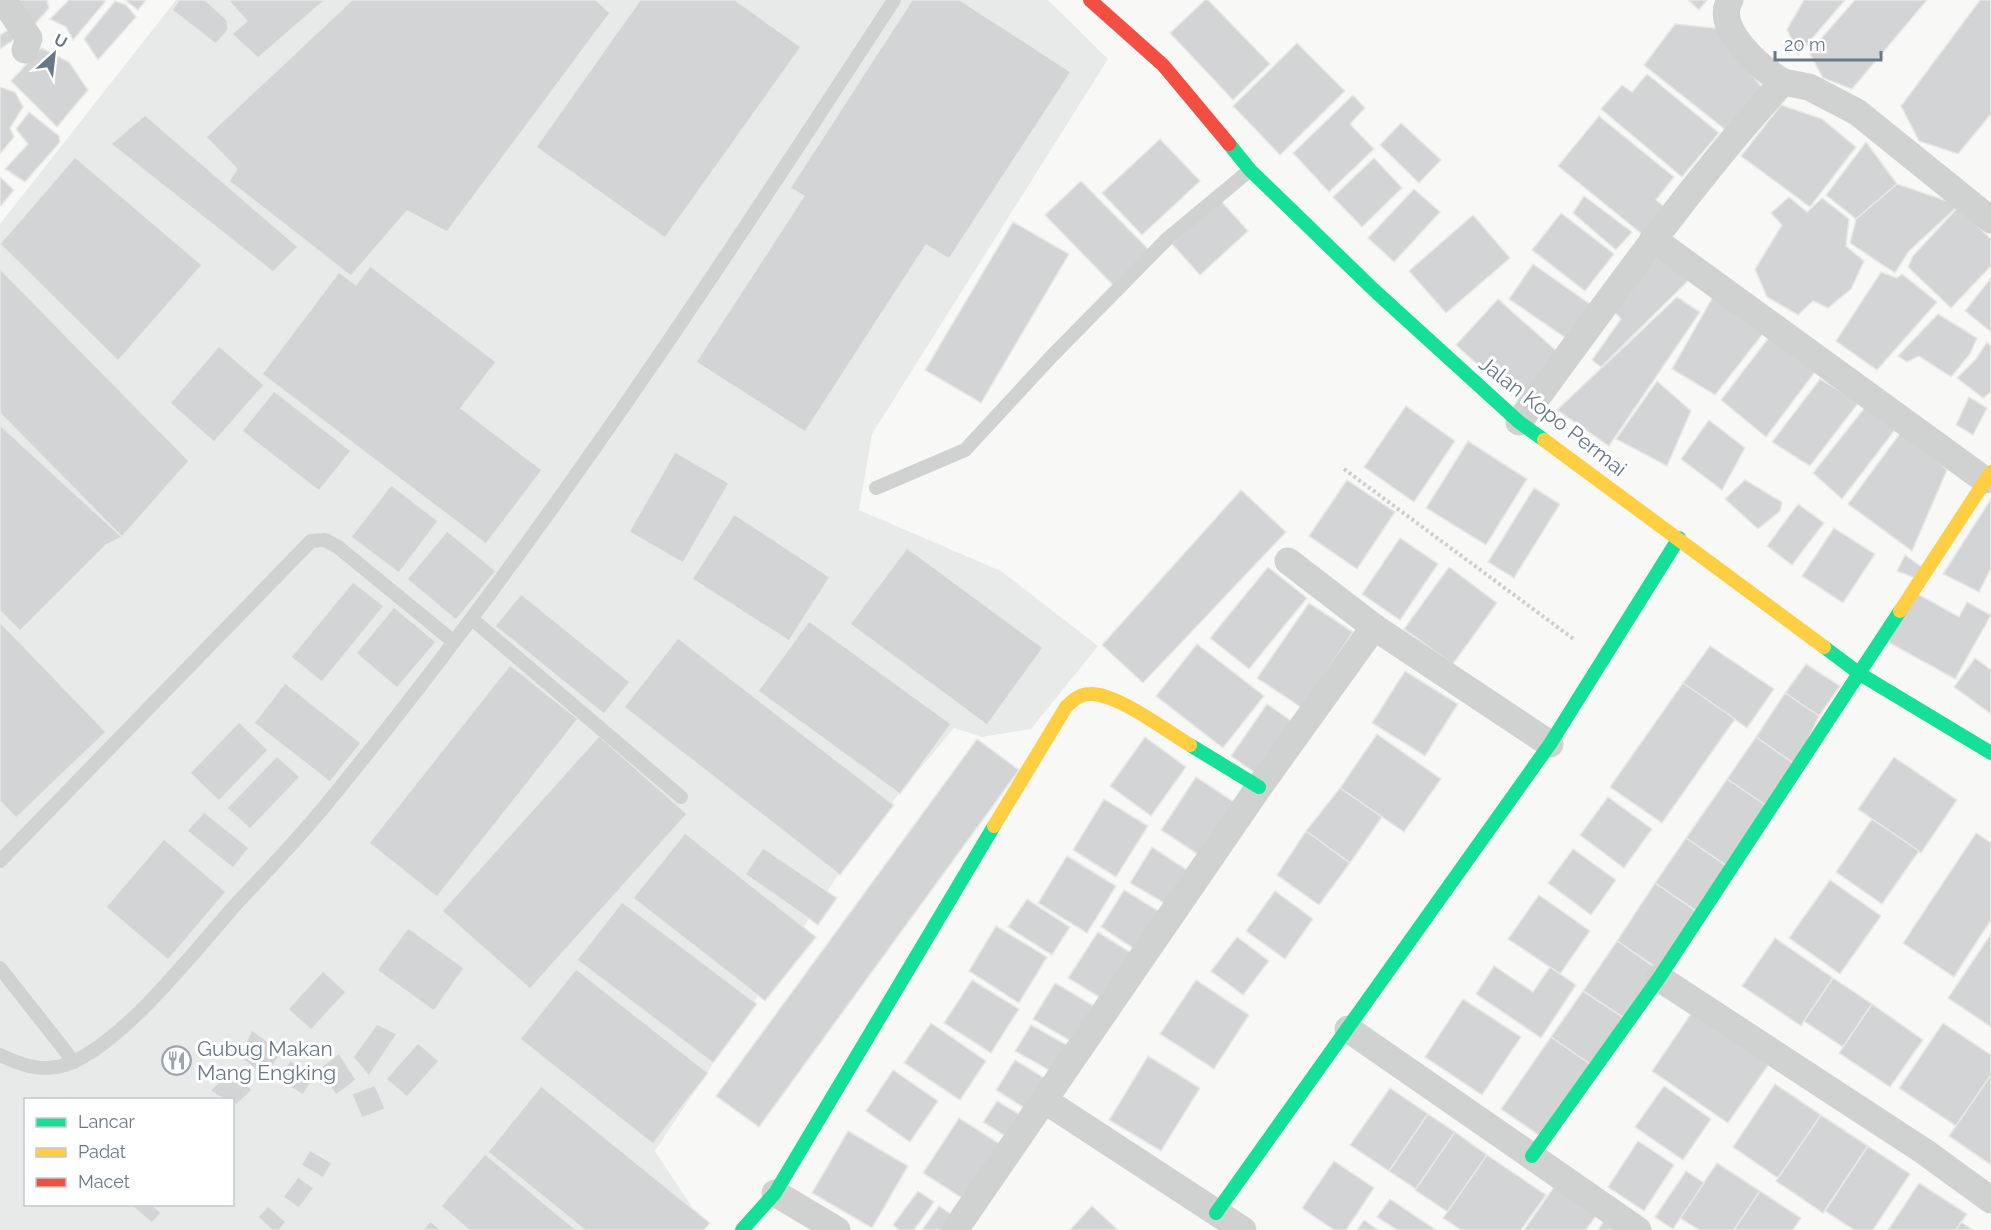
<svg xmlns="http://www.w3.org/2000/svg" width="1991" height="1230" viewBox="0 0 1991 1230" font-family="Raleway,sans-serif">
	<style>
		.built { fill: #e8eaea; fill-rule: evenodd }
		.building { fill: #d3d4d5; stroke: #e8e8e7; stroke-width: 1.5 }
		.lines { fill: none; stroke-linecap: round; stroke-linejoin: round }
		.path { stroke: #cececf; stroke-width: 4; stroke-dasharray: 3 3; stroke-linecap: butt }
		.lane { stroke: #d0d2d2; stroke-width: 14 }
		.street { stroke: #d0d2d2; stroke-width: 27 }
		.fast { stroke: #16e098; stroke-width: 14 }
		.slow { stroke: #ffcf43; stroke-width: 14 }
		.jam { stroke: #f24e42; stroke-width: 14 }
		.labels { text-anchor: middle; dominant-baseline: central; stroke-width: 6; stroke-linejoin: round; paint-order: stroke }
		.street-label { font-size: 21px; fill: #677889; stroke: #fff }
		.poi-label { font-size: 21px; fill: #677889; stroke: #fff; text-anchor: start }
	</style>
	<rect width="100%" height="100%" fill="#f8f8f7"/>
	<path class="built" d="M176 0H1048L1108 59 872 434 859 510 1001 571 1098 646 1031 729 982 737 954 728 864 836 655 1151 694 1210 680 1230H0V224ZM26 1100H232V1204H26Z"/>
	<g class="building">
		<path d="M18 0H47L49 8 34 25Z"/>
		<path d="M69 0H105V2L73 40 66 27 50 19Z"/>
		<path d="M125 0H146L138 10Z"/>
		<path d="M179 0H205L227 20 228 30 216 44 172 10Z"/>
		<path d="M228 0H325L258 58 232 34 247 21Z"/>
		<path d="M352 0H596L610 13 447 232 407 211 351 276 229 181 237 169 206 137Z"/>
		<path d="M640 0H735L801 47 665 238 536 147Z"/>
		<path d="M912 0H960L1071 72 949 259 926 245 805 432 696 362 804 196 790 188Z"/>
		<path d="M1205 0H1208L1270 64 1233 100 1170 33Z"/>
		<path d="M1688 0H1707L1699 10Z"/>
		<path d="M1804 0H1845L1798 55 1787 29Z"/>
		<path d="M1855 0H1927L1852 89 1823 78 1809 52Z"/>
		<path d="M1980 0H1991V114L1958 154 1919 141 1901 106Z"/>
		<path d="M115 1 126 5 136 17 98 60 84 39Z"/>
		<path d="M1675 24 1725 29 1745 67 1762 87 1727 131 1644 65Z"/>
		<path d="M11 28 18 37 0 49V35Z"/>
		<path d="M1297 43 1345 91 1280 155 1233 106Z"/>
		<path d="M41 48 69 62 88 90 57 127 11 81Z"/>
		<path d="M1647 74 1719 133 1682 177 1601 109 1622 85 1632 92Z"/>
		<path d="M0 87 15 92 23 107 10 128 14 137 0 154Z"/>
		<path d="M1353 95 1365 108 1350 124 1374 149 1329 192 1293 153Z"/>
		<path d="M1781 105 1822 119 1856 147 1810 207 1741 156Z"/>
		<path d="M29 112 59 136 60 142 25 182 5 169 28 144 16 129Z"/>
		<path d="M145 115 298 247 273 272 111 144Z"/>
		<path d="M1599 116 1674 177 1656 200 1671 212 1648 239 1558 166Z"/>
		<path d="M1401 123 1441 160 1419 183 1380 145Z"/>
		<path d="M1160 139 1200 181 1142 235 1102 193Z"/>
		<path d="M1866 142 1897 184 1856 219 1826 195Z"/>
		<path d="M75 157 202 265 118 361 0 244Z"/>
		<path d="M1374 158 1402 188 1362 227 1333 197Z"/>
		<path d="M0 177 14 190 1 206 0 205Z"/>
		<path d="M1081 181 1149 250 1113 285 1045 215Z"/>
		<path d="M1897 184 1959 205 1909 251 1895 273 1850 243 1856 219Z"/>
		<path d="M1414 189 1440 212 1394 262 1368 238Z"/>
		<path d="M1584 196 1632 232 1616 250 1573 213Z"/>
		<path d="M1789 197 1807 212 1822 198 1849 219 1846 246 1864 261 1851 289 1828 308 1813 301 1798 315 1767 297 1755 269 1782 225 1771 213Z"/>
		<path d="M1220 200 1248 231 1200 275 1172 244Z"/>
		<path d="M1958 207 1991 239V266L1951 308 1908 267 1913 256Z"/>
		<path d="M1561 213 1614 254 1585 291 1532 250Z"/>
		<path d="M1473 215 1510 258 1446 313 1409 271Z"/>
		<path d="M1013 222 1069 254 981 403 925 370Z"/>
		<path d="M1647 253 1693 276 1601 367 1592 360 1621 319 1609 306Z"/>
		<path d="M1533 264 1597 309 1573 343 1509 299Z"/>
		<path d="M370 266 496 362 461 408 542 470 486 544 262 374 339 272 356 285Z"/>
		<path d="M0 269 189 461 122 537 0 413Z"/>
		<path d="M1881 272 1897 278 1902 274 1937 302 1877 370 1836 341Z"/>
		<path d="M1991 278V332L1965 311Z"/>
		<path d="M1714 295 1765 331 1715 395 1672 369Z"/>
		<path d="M1677 297 1700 312 1609 446 1557 410Z"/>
		<path d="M1498 299 1561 355 1519 402 1456 345Z"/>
		<path d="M1938 314 1977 338 1970 354 1951 377 1919 356 1907 362 1898 356Z"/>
		<path d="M1770 336 1815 372 1766 437 1721 400Z"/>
		<path d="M1987 342 1991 346V392L1983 398 1957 378 1976 359Z"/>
		<path d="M219 346 264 385 214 442 170 403Z"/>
		<path d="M1820 379 1859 402 1810 466 1772 442Z"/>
		<path d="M1657 381 1691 411 1667 466 1616 439Z"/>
		<path d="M274 391 351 451 319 491 242 431Z"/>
		<path d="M1969 397 1987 408 1973 435 1956 425Z"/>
		<path d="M1406 406 1455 441 1414 502 1364 467Z"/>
		<path d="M1866 406 1898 426 1842 499 1813 473Z"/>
		<path d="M1709 420 1745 448 1722 490 1681 459Z"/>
		<path d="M0 425 122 537 106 545 20 631 0 611Z"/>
		<path d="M1904 428 1947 470 1912 551 1848 504Z"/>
		<path d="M1468 441 1527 479 1486 545 1426 508Z"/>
		<path d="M675 452 729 483 683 563 629 532Z"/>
		<path d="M1347 480 1395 512 1357 569 1309 536Z"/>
		<path d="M1745 480 1782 502 1780 511 1758 529 1725 499Z"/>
		<path d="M391 485 438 521 399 573 351 537Z"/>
		<path d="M1534 488 1560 504 1514 578 1488 562Z"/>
		<path d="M1241 490 1286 532 1143 683 1102 645Z"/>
		<path d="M1991 499V568L1979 592 1943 574Z"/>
		<path d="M1798 504 1824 523 1792 565 1767 546Z"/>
		<path d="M734 514 830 577 789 641 692 579Z"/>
		<path d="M1834 528 1875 554 1843 603 1802 576Z"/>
		<path d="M447 531 496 571 456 620 407 579Z"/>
		<path d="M1400 538 1438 564 1400 620 1362 594Z"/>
		<path d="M907 548 1043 648 987 725 850 624Z"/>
		<path d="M1905 555 1923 568 1918 579 1897 571Z"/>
		<path d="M1268 567 1307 598 1249 669 1210 638Z"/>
		<path d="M1449 567 1497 603 1453 664 1404 629Z"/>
		<path d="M353 582 384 606 322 682 291 657Z"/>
		<path d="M1916 593 1959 617 1967 602 1991 615 1955 679 1888 642Z"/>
		<path d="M521 594 630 682 604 714 495 626Z"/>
		<path d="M1309 603 1353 632 1302 708 1257 678Z"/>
		<path d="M394 607 436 642 397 688 356 653Z"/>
		<path d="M809 621 951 724 900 794 758 691Z"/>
		<path d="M0 622 106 732 16 818 0 801Z"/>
		<path d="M678 638 894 805 840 875 624 707Z"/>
		<path d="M1197 644 1264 696 1223 748 1156 696Z"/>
		<path d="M1710 646 1774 689 1747 728 1683 683Z"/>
		<path d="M1975 658 1991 670V714L1954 687Z"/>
		<path d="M1806 664 1840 686 1819 716 1785 693Z"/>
		<path d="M510 665 578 719 437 897 369 843Z"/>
		<path d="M1405 671 1458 704 1425 756 1372 723Z"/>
		<path d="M285 683 361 743 330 782 254 723Z"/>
		<path d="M1683 683 1735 719 1662 823 1610 787Z"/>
		<path d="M1785 693 1819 716 1796 765 1756 737Z"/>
		<path d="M1267 704 1297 725 1261 777 1231 756Z"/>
		<path d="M239 722 268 750 219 801 190 773Z"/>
		<path d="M1377 734 1441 779 1404 832 1340 788Z"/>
		<path d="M599 736 687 814 530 989 442 911Z"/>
		<path d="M1145 737 1186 767 1151 816 1110 786Z"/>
		<path d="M1756 737 1796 765 1768 807 1727 779Z"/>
		<path d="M977 739 1019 770 759 1127 716 1096Z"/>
		<path d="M277 756 300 777 250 829 227 808Z"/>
		<path d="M1894 757 1957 800 1921 853 1858 809Z"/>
		<path d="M1196 777 1237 804 1202 857 1161 830Z"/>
		<path d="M1727 779 1771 809 1730 868 1686 838Z"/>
		<path d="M1340 788 1382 817 1350 863 1306 831Z"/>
		<path d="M1608 797 1652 829 1624 868 1580 835Z"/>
		<path d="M1104 799 1148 826 1116 877 1073 850Z"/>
		<path d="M204 812 249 848 233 868 187 831Z"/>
		<path d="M1872 819 1919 851 1882 904 1836 872Z"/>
		<path d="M1306 831 1350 863 1319 905 1277 875Z"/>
		<path d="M685 833 816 937 765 1001 633 898Z"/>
		<path d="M1976 833 1991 843V920L1954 977 1903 943Z"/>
		<path d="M1686 838 1728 867 1698 912 1655 883Z"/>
		<path d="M164 839 226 892 168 960 106 907Z"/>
		<path d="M1152 847 1190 872 1169 906 1130 883Z"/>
		<path d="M763 848 837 898 818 925 745 874Z"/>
		<path d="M1573 849 1616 880 1591 915 1548 883Z"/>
		<path d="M1067 856 1116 886 1087 933 1038 903Z"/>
		<path d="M1830 880 1881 916 1840 974 1789 938Z"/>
		<path d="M1655 883 1700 914 1662 971 1617 941Z"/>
		<path d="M1124 890 1160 912 1136 950 1101 927Z"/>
		<path d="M1275 891 1313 919 1285 959 1246 931Z"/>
		<path d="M1539 895 1590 931 1560 974 1508 939Z"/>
		<path d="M1027 899 1070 927 1052 955 1008 927Z"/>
		<path d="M622 902 757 1004 713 1063 577 960Z"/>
		<path d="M996 926 1047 957 1019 1003 969 971Z"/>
		<path d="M408 928 464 968 434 1011 377 970Z"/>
		<path d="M1098 932 1136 956 1107 1002 1068 978Z"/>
		<path d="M1991 934V1027L1948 998Z"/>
		<path d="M1237 937 1269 961 1243 995 1211 971Z"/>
		<path d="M1775 938 1833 978 1801 1026 1742 986Z"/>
		<path d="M1617 941 1660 971 1627 1020 1583 991Z"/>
		<path d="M1494 966 1533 992 1550 967 1576 985 1541 1038 1476 994Z"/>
		<path d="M576 969 708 1073 653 1144 520 1039Z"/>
		<path d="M323 971 346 992 311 1030 288 1009Z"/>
		<path d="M1833 978 1872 1004 1843 1047 1804 1021Z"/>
		<path d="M972 980 1019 1009 991 1053 944 1023Z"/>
		<path d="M1196 980 1249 1015 1214 1069 1160 1034Z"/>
		<path d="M1055 983 1094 1006 1072 1042 1033 1019Z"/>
		<path d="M1583 991 1627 1020 1594 1067 1551 1037Z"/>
		<path d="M1463 999 1521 1037 1482 1095 1425 1057Z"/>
		<path d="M1872 1004 1923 1040 1890 1087 1839 1053Z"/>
		<path d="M1693 1011 1769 1064 1728 1123 1652 1071Z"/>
		<path d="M931 1023 986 1061 960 1100 904 1063Z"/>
		<path d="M1943 1023 1991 1055V1075L1956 1126 1899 1088Z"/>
		<path d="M377 1024 397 1034 369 1076 353 1057Z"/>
		<path d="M1031 1025 1069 1046 1054 1073 1015 1051Z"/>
		<path d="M252 1030 282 1052 265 1077 239 1056Z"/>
		<path d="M1551 1037 1594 1067 1543 1138 1501 1109Z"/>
		<path d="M418 1043 439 1061 407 1097 386 1079Z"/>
		<path d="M339 1053 356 1080 336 1095 319 1069Z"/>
		<path d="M1148 1056 1200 1088 1161 1151 1109 1120Z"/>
		<path d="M290 1060 315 1076 303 1095 278 1080Z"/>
		<path d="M1015 1060 1046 1079 1026 1109 996 1090Z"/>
		<path d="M231 1069 252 1090 236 1105 232 1100H225L210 1091Z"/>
		<path d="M893 1070 938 1101 910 1142 866 1111Z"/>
		<path d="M1991 1075V1165L1949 1136Z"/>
		<path d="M1775 1084 1821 1115 1778 1178 1733 1147Z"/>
		<path d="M375 1085 385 1109 362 1118 352 1094Z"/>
		<path d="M541 1086 710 1223 704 1230H585L488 1152Z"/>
		<path d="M1664 1086 1711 1119 1683 1160 1635 1127Z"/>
		<path d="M1390 1088 1428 1114 1389 1171 1350 1145Z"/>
		<path d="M997 1101 1019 1114 1005 1136 983 1122Z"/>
		<path d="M1428 1114 1455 1132 1416 1189 1389 1171Z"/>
		<path d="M1821 1115 1868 1146 1823 1213 1776 1181Z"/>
		<path d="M959 1118 1000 1144 965 1200 923 1173Z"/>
		<path d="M848 1131 908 1166 872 1228 812 1193Z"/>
		<path d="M1455 1132 1487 1155 1448 1212 1415 1190Z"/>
		<path d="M1638 1141 1674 1165 1644 1211 1608 1187Z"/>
		<path d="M1868 1146 1910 1174 1873 1230H1854L1825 1211Z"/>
		<path d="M310 1150 332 1163 323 1178 301 1165Z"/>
		<path d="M485 1154 576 1230H469L441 1206Z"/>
		<path d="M1487 1155 1546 1195 1521 1230H1461L1443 1218Z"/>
		<path d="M1334 1161 1374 1188 1346 1230H1334L1302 1208Z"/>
		<path d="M1717 1163 1760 1191 1734 1230H1699L1680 1218Z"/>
		<path d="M1686 1171 1704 1183 1673 1229 1655 1217Z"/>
		<path d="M298 1177 314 1188 299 1208 283 1197Z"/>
		<path d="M1919 1183 1967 1214 1956 1230H1888Z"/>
		<path d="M1556 1184 1598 1213 1586 1230H1524Z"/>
		<path d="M918 1191 934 1202 914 1230H899L893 1225Z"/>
		<path d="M1760 1191 1801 1218 1793 1230H1734Z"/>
		<path d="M1390 1199 1436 1230H1397L1377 1217Z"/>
		<path d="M151 1204 161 1213 152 1223 131 1205Z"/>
		<path d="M268 1206 286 1222 279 1230H272L258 1217Z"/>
		<path d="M939 1206 955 1217 946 1230H922Z"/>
		<path d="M1092 1206 1118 1230H1070Z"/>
		<path d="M1606 1218 1623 1230H1598Z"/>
		<path d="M1364 1220 1378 1230H1357Z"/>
		<path d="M430 1221 441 1230H423Z"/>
		<path d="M1961 1222 1973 1230H1956Z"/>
	</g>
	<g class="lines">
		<path class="path" d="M1344 469 1575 640"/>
		<g class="lane">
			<path d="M876 488 965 450 1051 357 1167 239 1250 170"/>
			<path d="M472 619 681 797"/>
			<path d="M0 861 311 541 325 540 338 547 454 642"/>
			<path d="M0 968 74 1062"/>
			<path d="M0 1055C25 1067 48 1074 75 1061 130 1035 196 949 238 902 269 869 301 836 329 801 536 548 716 274 894 0"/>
		</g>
		<g class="street">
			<path d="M3 0 29 38 25 50"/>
			<path d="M1783 82 1809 87 1857 112 1991 220"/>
			<path d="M1653 239 1985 480"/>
			<path d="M1519 422C1605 306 1687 188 1783 82 1762 69 1713 29 1730 0"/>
			<path d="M1288 561 1374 627 1550 744"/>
			<path d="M1659 978 1925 1152 1991 1200"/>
			<path d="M1348 1029 1638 1230"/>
			<path d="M1044 1100 1243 1230"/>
			<path d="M775 1193 837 1230"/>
			<path d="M955 1230 1259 787 1374 627"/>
		</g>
		<g class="fast">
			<path d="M1229 144 1250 170 1375 291 1519 422 1544 440"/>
			<path d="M1824 647 1860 674 1991 753"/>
			<path d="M1190 745 1259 787"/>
			<path d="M1532 1156 1659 978 1900 611"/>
			<path d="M1216 1213 1550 744 1679 538"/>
			<path d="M742 1230 775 1193 994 826"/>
		</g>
		<g class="slow">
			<path d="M1544 440 1824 647"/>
			<path d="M1900 611 1991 472"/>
			<path d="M994 826 1066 707C1073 700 1080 694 1090 694 1117 693 1166 731 1190 745"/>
		</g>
		<path class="jam" d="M1090 0 1163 65 1229 144"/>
	</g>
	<defs>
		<symbol id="restaurant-ring" viewBox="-11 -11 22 22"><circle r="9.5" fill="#fff" stroke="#9aa5b0" stroke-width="1.5"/><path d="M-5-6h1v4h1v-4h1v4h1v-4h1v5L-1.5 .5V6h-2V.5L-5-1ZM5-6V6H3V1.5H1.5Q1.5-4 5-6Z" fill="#9aa5b0"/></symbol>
	</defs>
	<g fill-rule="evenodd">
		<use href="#restaurant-ring" x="160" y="1044" width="33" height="33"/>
	</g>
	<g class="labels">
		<g class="street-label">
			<text transform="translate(1553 416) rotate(38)">Jalan Kopo Permai</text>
		</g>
		<g class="poi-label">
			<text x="197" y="1048">Gubug Makan<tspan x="197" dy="24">Mang Engking</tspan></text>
		</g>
	</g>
	<rect x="24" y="1098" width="210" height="108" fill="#ffffff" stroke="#c2c9d0" stroke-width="1.5"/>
	<rect x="36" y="1118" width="30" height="9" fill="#16e098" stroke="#c2c9d0" stroke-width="1.5"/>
	<text x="78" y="1128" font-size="18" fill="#677889">Lancar</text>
	<rect x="36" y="1148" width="30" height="9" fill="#ffcf43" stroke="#c2c9d0" stroke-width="1.5"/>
	<text x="78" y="1158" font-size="18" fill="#677889">Padat</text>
	<rect x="36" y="1178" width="30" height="9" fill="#f24e42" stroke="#c2c9d0" stroke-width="1.5"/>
	<text x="78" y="1188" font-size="18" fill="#677889">Macet</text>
	<g transform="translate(54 54) rotate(27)" stroke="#ffffff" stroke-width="4.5" paint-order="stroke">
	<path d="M0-4.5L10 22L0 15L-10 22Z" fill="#677889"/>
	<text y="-9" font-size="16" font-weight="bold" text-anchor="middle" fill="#677889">U</text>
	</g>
	<path d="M1775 51v9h106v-9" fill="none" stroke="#677889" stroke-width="3"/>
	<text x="1784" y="51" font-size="18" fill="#677889" stroke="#ffffff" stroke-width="4.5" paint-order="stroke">20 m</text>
</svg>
